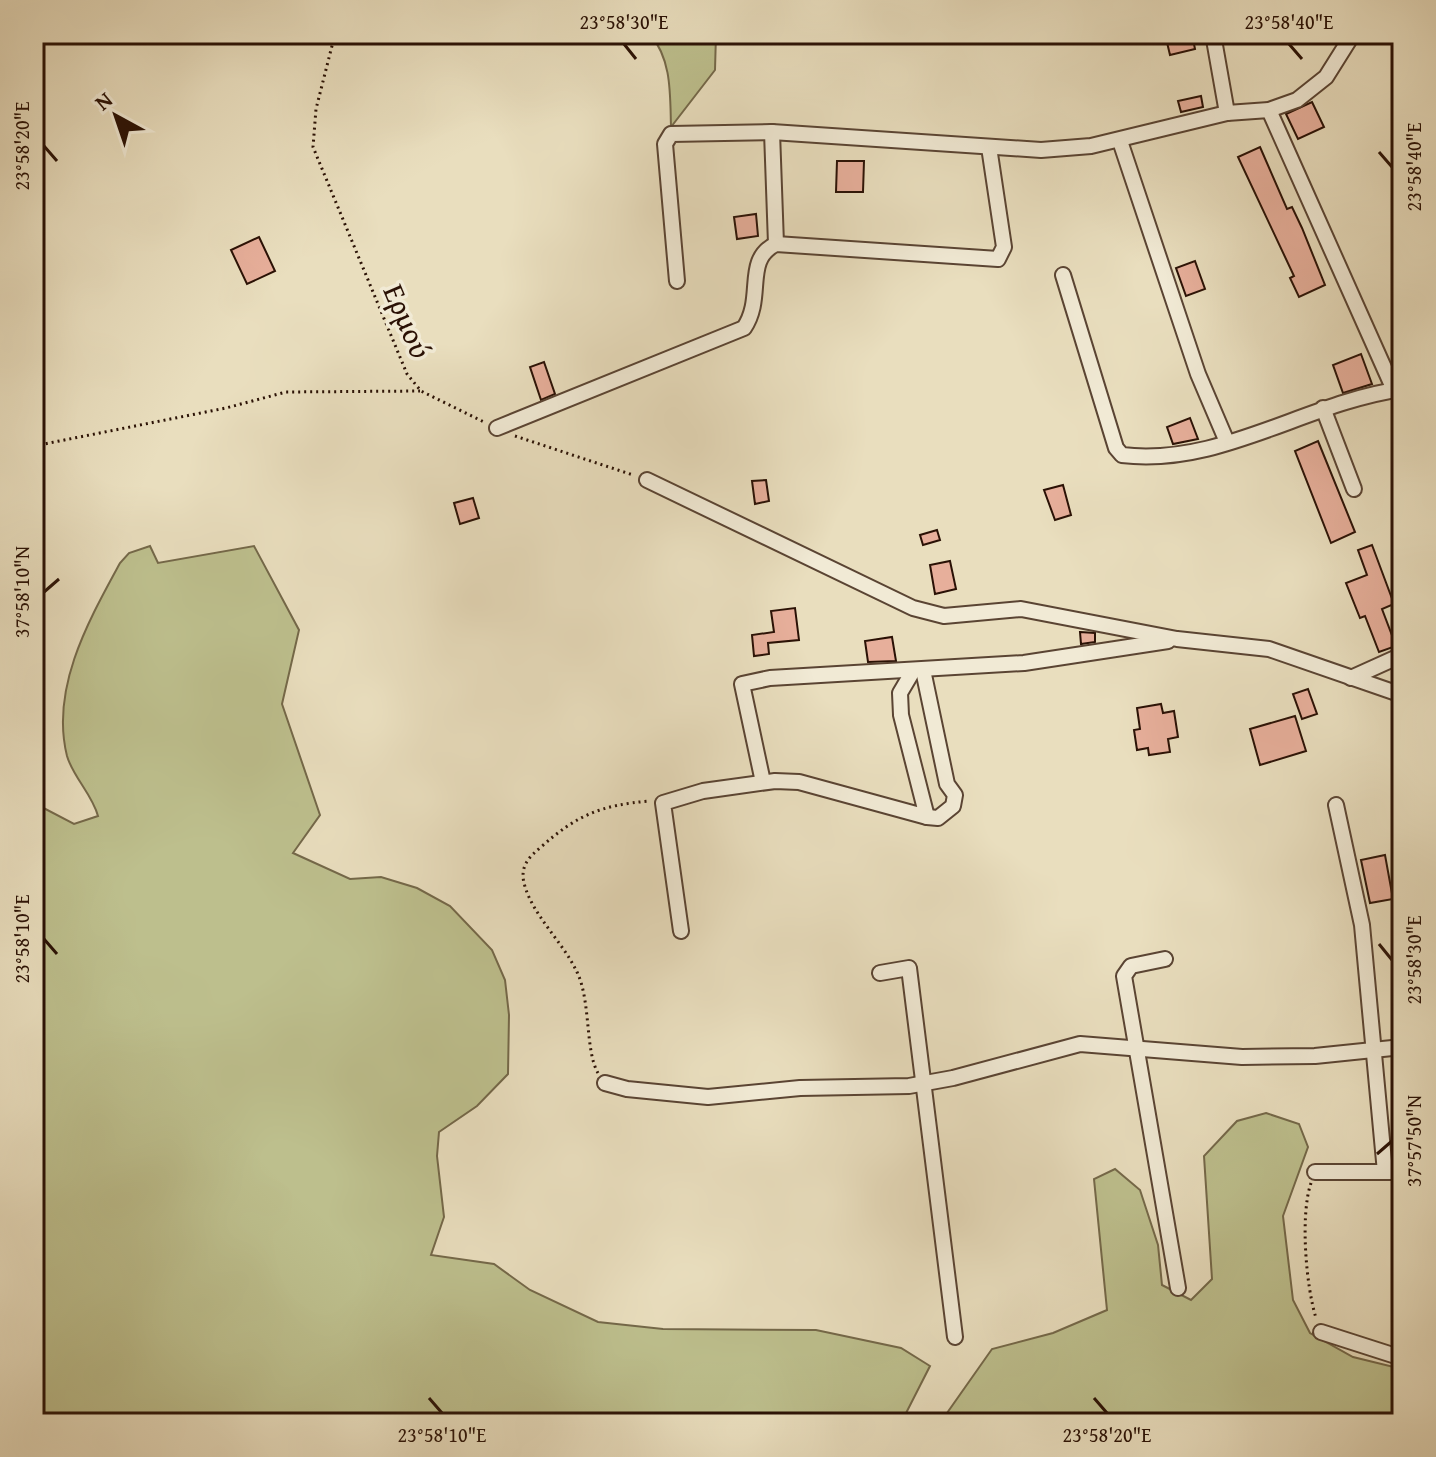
<svg xmlns="http://www.w3.org/2000/svg" width="1436" height="1457" viewBox="0 0 1436 1457" font-family="'Gentium Book Plus',serif">
	<style>
		.green { fill: #bdbf8d; stroke: #746849; stroke-width: 2 }
		.building { fill: #e7af9b; stroke: #2a1105; stroke-width: 2 }
		.lines { fill: none; stroke-linecap: round; stroke-linejoin: round }
		.minor-casing { stroke: #5a4433; stroke-width: 18 }
		.path { stroke: #2a1105; stroke-width: 3; stroke-dasharray: 2 4; stroke-linecap: butt }
		.minor { stroke: #f1ead5; stroke-width: 14 }
		.ticks { fill: none; stroke: #2a1105; stroke-width: 3 }
		.labels { text-anchor: middle; dominant-baseline: central; stroke-width: 7; stroke-linejoin: round; paint-order: stroke }
		.street-label { font-size: 30px; fill: #2a1105; stroke: #f1ead5 }
		.neatline { fill: none; stroke: #2a1105; stroke-width: 3 }
		.ticks-label { font-size: 20px; text-anchor: middle; fill: #2a1105 }
	</style>
	<rect width="100%" height="100%" fill="#e9debe"/>
	<filter id="stains"><feTurbulence type="fractalNoise" baseFrequency=".0025" numOctaves="4"/><feColorMatrix values="0 0 0 0 .2 0 0 0 0 .09 0 0 0 0 .02 0 0 0 .5 -.17"/></filter>
	<radialGradient id="worn" r=".72"><stop offset=".6" stop-color="#630" stop-opacity="0"/><stop offset="1" stop-color="#630" stop-opacity=".3"/></radialGradient>
	<g class="green">
		<path d="M650 34H716L715 70 671 127C670 94 672 60 650 34Z"/>
		<path d="M150 546 158 563 254 546 299 630 282 704 320 815 293 853 350 879 381 877 417 888 450 906 492 950 505 980 509 1015 508 1074 477 1106 439 1132 437 1156 444 1217 431 1255 494 1264 530 1290 598 1322 663 1329 816 1330 901 1348 930 1366 901 1423H34V803L74 824 98 816C92 794 73 777 67 756 50 688 89 620 120 563L129 553Z"/>
		<path d="M1266 1113 1299 1124 1308 1147 1283 1216 1293 1300 1310 1333 1353 1357 1402 1369V1423H940L992 1349 1053 1333 1107 1310 1094 1179 1115 1169 1140 1190 1158 1245 1162 1285 1191 1300 1212 1279 1204 1156 1237 1121Z"/>
	</g>
	<g class="building">
		<path d="M1165 34H1192L1195 49 1170 55Z"/>
		<path d="M1201 96 1203 107 1181 112 1178 101Z"/>
		<path d="M1312 102 1324 127 1298 139 1286 114Z"/>
		<path d="M1260 147 1287 209 1292 207 1302 228 1325 285 1299 297 1290 278 1294 276 1238 157Z"/>
		<path d="M837 161H864L863 192H836Z"/>
		<path d="M756 214 758 236 737 239 734 217Z"/>
		<path d="M259 237 275 271 247 284 231 250Z"/>
		<path d="M1195 261 1205 289 1186 296 1176 268Z"/>
		<path d="M1361 354 1372 384 1343 393 1333 365Z"/>
		<path d="M544 362 555 394 541 400 530 367Z"/>
		<path d="M1190 418 1198 439 1173 444 1167 427Z"/>
		<path d="M1318 441 1355 532 1331 543 1295 451Z"/>
		<path d="M766 480 769 501 755 504 752 481Z"/>
		<path d="M1063 485 1071 515 1055 520 1044 490Z"/>
		<path d="M473 498 479 518 460 524 454 503Z"/>
		<path d="M937 530 940 540 923 545 920 535Z"/>
		<path d="M1372 545 1394 604 1382 609 1396 646 1379 652 1365 616 1360 618 1346 583 1367 575 1358 550Z"/>
		<path d="M950 561 956 589 935 594 930 565Z"/>
		<path d="M795 608 799 640 768 643 769 654 754 656 752 635 774 632 771 611Z"/>
		<path d="M1080 632 1095 633V642L1081 644Z"/>
		<path d="M892 637 896 661 868 662 865 641Z"/>
		<path d="M1308 689 1317 714 1302 719 1293 694Z"/>
		<path d="M1161 704 1163 713 1174 711 1178 737 1168 739 1170 752 1149 755 1148 748 1137 750 1134 730 1140 729 1137 708Z"/>
		<path d="M1295 716 1306 751 1260 765 1250 729Z"/>
		<path d="M1385 855 1393 899 1370 903 1361 860Z"/>
	</g>
	<g class="lines">
		<defs>
			<g id="minor">
				<path d="M1213 34 1227 113"/>
				<path d="M1269 110 1394 390"/>
				<path d="M772 132 776 244"/>
				<path d="M1120 141 1198 374 1227 442"/>
				<path d="M1063 275 1116 448 1122 455C1220 467 1307 402 1402 389"/>
				<path d="M677 281 665 144 671 134 772 132 1041 150 1091 146 1227 113 1269 110 1297 100 1326 77 1353 34"/>
				<path d="M1323 408 1354 489"/>
				<path d="M497 428 744 328C765 297 743 260 776 244L998 259 1004 247 989 147"/>
				<path d="M647 480 913 608 944 616 1021 609 1177 639 1269 649 1402 695"/>
				<path d="M923 670 947 784 955 795 953 806 938 818 927 817"/>
				<path d="M1351 678 1402 655"/>
				<path d="M763 782 742 684 770 678 1024 663 1168 641"/>
				<path d="M1336 805 1362 925 1385 1172"/>
				<path d="M681 931 663 803 703 791 775 781 799 782 927 817 901 715 900 693 913 671"/>
				<path d="M1165 959 1131 966 1124 976 1178 1288"/>
				<path d="M880 973 909 968 955 1337"/>
				<path d="M605 1083 627 1089 708 1097 800 1088 909 1086 953 1078 1080 1044 1242 1057 1315 1056 1402 1047"/>
				<path d="M1315 1172H1402"/>
				<path d="M1321 1332 1402 1358"/>
			</g>
		</defs>
		<use href="#minor" class="minor-casing"/>
		<g class="path">
			<path d="M335 34 316 109 313 147 407 374 421 391 486 423"/>
			<path d="M515 436 633 475"/>
			<path d="M34 446 226 408 286 392 420 391"/>
			<path d="M598 1073C585 1051 591 1001 577 972 563 942 532 915 524 883 520 866 529 857 541 847 577 815 601 805 650 801"/>
			<path d="M1311 1183C1300 1215 1306 1286 1316 1318"/>
		</g>
		<use href="#minor" class="minor"/>
	</g>
	<path class="ticks" d="M624 44 636 59M1289 44 1302 59M44 146 57 161M1379 152 1392 167M44 592 59 579M44 939 57 954M1379 944 1392 960M1377 1154 1392 1141M429 1398 442 1413M1094 1398 1107 1413"/>
	<g class="labels">
		<g class="street-label">
			<text transform="translate(408 321) rotate(67)">Ερμού</text>
		</g>
	</g>
	<rect width="1436" height="1457" fill="none" stroke="#e9debe" stroke-width="88"/>
	<g transform="translate(116 116) rotate(320)" stroke="#f1ead5" stroke-width="6" paint-order="stroke">
	<path d="M0-6L14 30L0 20L-14 30Z" fill="#2a1105"/>
	<text y="-12" font-size="22" font-weight="bold" text-anchor="middle" fill="#2a1105">N</text>
	</g>
	<rect x="44" y="44" width="1348" height="1369" class="neatline"/>
	<g class="ticks-label">
		<text x="624" y="29">23°58'30"E</text>
		<text x="1289" y="29">23°58'40"E</text>
		<text transform="translate(22 146) rotate(-90)" y="7">23°58'20"E</text>
		<text transform="translate(1414 167) rotate(-90)" y="7">23°58'40"E</text>
		<text transform="translate(22 592) rotate(-90)" y="7">37°58'10"N</text>
		<text transform="translate(22 939) rotate(-90)" y="7">23°58'10"E</text>
		<text transform="translate(1414 960) rotate(-90)" y="7">23°58'30"E</text>
		<text transform="translate(1414 1141) rotate(-90)" y="7">37°57'50"N</text>
		<text x="442" y="1442">23°58'10"E</text>
		<text x="1107" y="1442">23°58'20"E</text>
	</g>
	<rect width="100%" height="100%" filter="url(#stains)"/>
	<rect width="100%" height="100%" fill="url(#worn)"/>
</svg>
